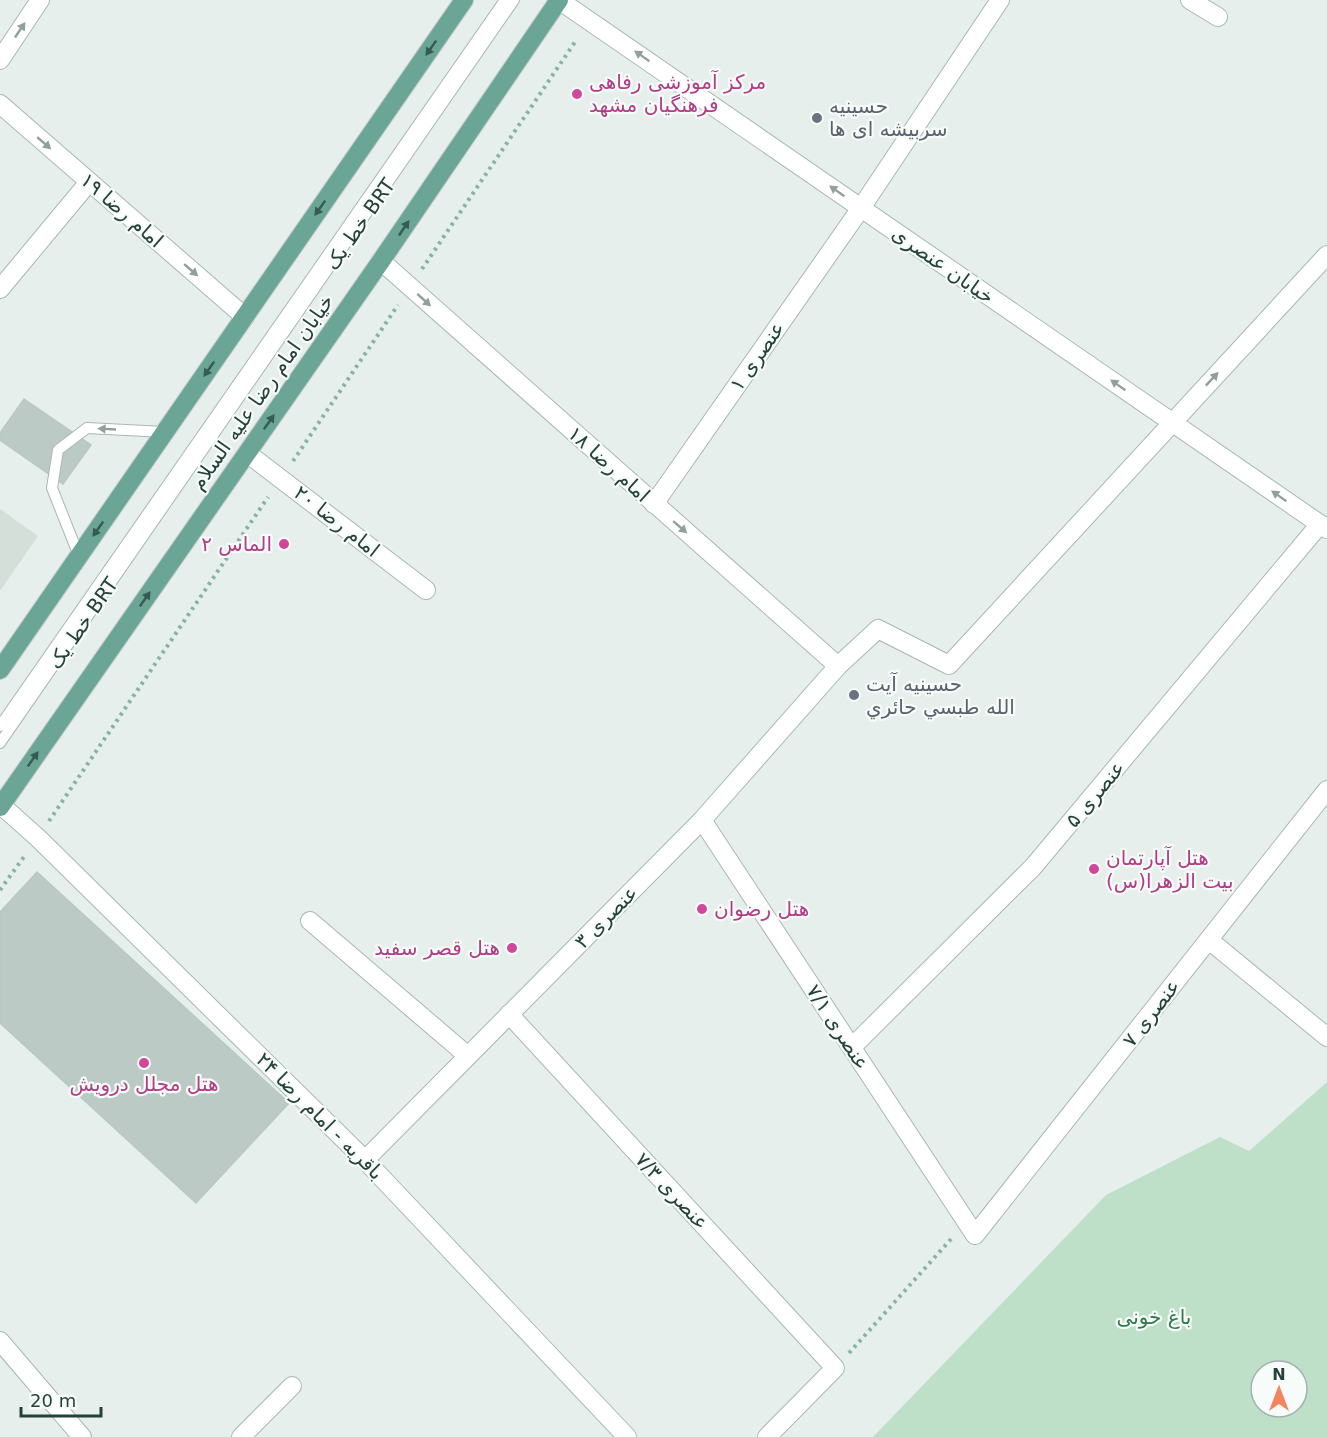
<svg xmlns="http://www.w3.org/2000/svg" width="1327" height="1437" viewBox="0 0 1327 1437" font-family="'DejaVu Sans','Noto Sans Arabic',sans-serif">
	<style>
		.built { fill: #d4dfda }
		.green { fill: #bfe0c8; fill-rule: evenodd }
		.building { fill: #bbcac4; stroke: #b8c9c2; stroke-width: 1.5 }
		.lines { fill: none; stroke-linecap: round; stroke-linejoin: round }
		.service-casing { stroke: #a8b8b2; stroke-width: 12 }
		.minor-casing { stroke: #a8b8b2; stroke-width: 20 }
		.tertiary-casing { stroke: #a8b8b2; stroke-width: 20 }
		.primary-casing { stroke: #c2cac8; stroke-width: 20 }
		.path { stroke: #86b3a5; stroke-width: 4; stroke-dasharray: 3 4.5; stroke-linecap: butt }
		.service { stroke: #fff; stroke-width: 10 }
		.minor { stroke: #fff; stroke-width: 18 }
		.tertiary { stroke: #fff; stroke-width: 18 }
		.primary { stroke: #6aa596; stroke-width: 18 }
		.oneway { fill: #92a09c }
		.oneway2 { fill: #365b51 }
		.hotel-dot { fill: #d1479c; stroke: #f7fbf9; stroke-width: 2 }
		.worship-dot { fill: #6b7280; stroke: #f7fbf9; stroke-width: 2 }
		.labels { text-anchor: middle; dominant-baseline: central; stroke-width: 4.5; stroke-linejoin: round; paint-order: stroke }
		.hotel-label { font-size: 20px; fill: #b23c85; stroke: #f7fbf9; text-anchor: start }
		.worship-label { font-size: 20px; fill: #5b616d; stroke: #f7fbf9; text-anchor: start }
		.street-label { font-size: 20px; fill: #24423a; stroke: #f7fbf9 }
		.park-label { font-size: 20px; fill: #2d7a4b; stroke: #f7fbf9 }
	</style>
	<rect width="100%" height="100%" fill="#e6efeb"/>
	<path class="built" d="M0 509 38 536 0 591Z"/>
	<path class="green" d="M1327 1082V1437H873L1106 1195 1220 1137 1249 1151ZM1261 1371H1297V1407H1261Z"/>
	<g class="building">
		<path d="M24 399 91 445 63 484 0 440V433Z"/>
		<path d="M37 872 289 1103 196 1203 0 1023V912Z"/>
	</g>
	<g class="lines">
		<defs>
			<g id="service">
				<path d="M79 556 52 488 58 450 87 428 165 432"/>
				<path d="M0 726 505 0"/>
				<path d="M0 743 514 0"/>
			</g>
			<g id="minor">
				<path d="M1190 0 1218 17"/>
				<path d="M0 60 40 0"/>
				<path d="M0 104 245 317"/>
				<path d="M381 261 838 666"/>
				<path d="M0 289 89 182"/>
				<path d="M247 453 426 590"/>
				<path d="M654 504 861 208 1000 0"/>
				<path d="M1 805 38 838 365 1160 627 1437"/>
				<path d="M702 820 975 1235 1327 790"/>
				<path d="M310 921 468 1056"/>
				<path d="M1209 940 1327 1037"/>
				<path d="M509 1014 835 1368 767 1437"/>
				<path d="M852 1047 1033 867 1320 524"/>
				<path d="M365 1160 702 820 838 666 878 629 949 665 1327 255"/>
				<path d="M0 1341 82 1437"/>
				<path d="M241 1437 292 1386"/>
			</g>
			<path id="tertiary" d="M559 0 1327 529"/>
			<g id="primary">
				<path d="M0 670 464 0"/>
				<path d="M0 807 381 261 559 0"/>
			</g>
		</defs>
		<use href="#service" class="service-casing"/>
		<use href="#minor" class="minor-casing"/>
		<use href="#tertiary" class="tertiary-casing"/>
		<use href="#primary" class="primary-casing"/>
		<g class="path">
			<path d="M422 269 577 39"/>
			<path d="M293 461 398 305"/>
			<path d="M49 821 268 497"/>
			<path d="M0 890 26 854"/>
			<path d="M849 1353 952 1238"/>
		</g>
		<use href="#service" class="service"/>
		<use href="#minor" class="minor"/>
		<use href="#tertiary" class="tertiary"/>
		<use href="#primary" class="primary"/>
	</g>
	<defs><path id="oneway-solid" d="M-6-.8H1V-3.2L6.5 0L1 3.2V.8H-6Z" transform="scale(1.5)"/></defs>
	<g class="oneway">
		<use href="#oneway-solid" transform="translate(20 30) rotate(-56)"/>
		<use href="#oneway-solid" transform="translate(642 56) rotate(-145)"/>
		<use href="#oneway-solid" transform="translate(44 143) rotate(41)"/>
		<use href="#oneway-solid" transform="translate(837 191) rotate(-145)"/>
		<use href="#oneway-solid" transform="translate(191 270) rotate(41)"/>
		<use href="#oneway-solid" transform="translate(424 300) rotate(42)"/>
		<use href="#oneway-solid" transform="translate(1212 379) rotate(-47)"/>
		<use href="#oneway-solid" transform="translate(1118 385) rotate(-145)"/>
		<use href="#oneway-solid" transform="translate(107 429) rotate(-177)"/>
		<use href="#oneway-solid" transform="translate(1279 496) rotate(-145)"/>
		<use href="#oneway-solid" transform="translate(680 527) rotate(41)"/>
	</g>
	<g class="oneway2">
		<use href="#oneway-solid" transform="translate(431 48) rotate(125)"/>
		<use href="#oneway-solid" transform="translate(320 208) rotate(125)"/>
		<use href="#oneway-solid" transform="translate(404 228) rotate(-56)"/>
		<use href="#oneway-solid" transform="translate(209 369) rotate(125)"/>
		<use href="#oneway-solid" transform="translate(269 422) rotate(-55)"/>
		<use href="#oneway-solid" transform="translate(98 529) rotate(125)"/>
		<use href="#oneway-solid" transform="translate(145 599) rotate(-55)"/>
		<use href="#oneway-solid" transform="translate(33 759) rotate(-55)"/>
	</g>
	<g class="hotel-dot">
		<circle cx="577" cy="94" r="6"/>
		<circle cx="284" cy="544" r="6"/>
		<circle cx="1094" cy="869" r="6"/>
		<circle cx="702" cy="909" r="6"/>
		<circle cx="512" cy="948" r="6"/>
		<circle cx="144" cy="1063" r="6"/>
	</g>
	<g class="worship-dot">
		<circle cx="817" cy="118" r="6"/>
		<circle cx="854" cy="695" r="6"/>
	</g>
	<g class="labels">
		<g class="hotel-label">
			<text x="589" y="82">مرکز آموزشی رفاهی<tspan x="589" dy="23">فرهنگیان مشهد</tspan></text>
			<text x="272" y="544" text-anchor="end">الماس ۲</text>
			<text x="1106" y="858">هتل آپارتمان<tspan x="1106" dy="23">بیت الزهرا(س)</tspan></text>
			<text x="714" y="909">هتل رضوان</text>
			<text x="500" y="948" text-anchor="end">هتل قصر سفید</text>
			<text x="144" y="1084" text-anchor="middle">هتل مجلل درویش</text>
		</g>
		<g class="worship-label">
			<text x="829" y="106">حسینیه<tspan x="829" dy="23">سربیشه ای ها</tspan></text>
			<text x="866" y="684">حسينيه آيت<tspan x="866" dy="23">الله طبسي حائري</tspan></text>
		</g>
		<g class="street-label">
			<text transform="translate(122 210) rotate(41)">امام رضا ۱۹</text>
			<text transform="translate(360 224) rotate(-55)">خط یک BRT</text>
			<text transform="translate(943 265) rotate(35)">خیابان عنصری</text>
			<text transform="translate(757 356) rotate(-55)">عنصری ۱</text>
			<text transform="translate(262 392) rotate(-55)">خیابان امام رضا علیه السلام</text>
			<text transform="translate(609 464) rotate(42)">امام رضا ۱۸</text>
			<text transform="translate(337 521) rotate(38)">امام رضا ۲۰</text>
			<text transform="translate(83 623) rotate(-55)">خط یک BRT</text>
			<text transform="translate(1095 794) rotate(-50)">عنصری ۵</text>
			<text transform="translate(606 917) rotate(-45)">عنصری ۳</text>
			<text transform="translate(1151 1013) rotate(-52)">عنصری ۷</text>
			<text transform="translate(838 1027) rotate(57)">عنصری ۷/۱</text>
			<text transform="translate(320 1116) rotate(45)">باقریه - امام رضا ۲۴</text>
			<text transform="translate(672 1191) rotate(47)">عنصری ۷/۳</text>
		</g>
		<g class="park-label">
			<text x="1154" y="1317">باغ خونی</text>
		</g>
	</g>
	<g transform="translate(1279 1389)"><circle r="28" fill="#f7fbf9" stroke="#a3b1ad" stroke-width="1.5"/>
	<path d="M0-4.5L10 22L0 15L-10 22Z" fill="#f4845f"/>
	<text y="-9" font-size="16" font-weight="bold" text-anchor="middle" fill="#24423a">N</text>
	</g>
	<path d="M21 1407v9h80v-9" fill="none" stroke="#24423a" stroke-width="3"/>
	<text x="30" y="1407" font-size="18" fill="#24423a" stroke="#f7fbf9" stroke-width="4.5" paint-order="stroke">20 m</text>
</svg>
